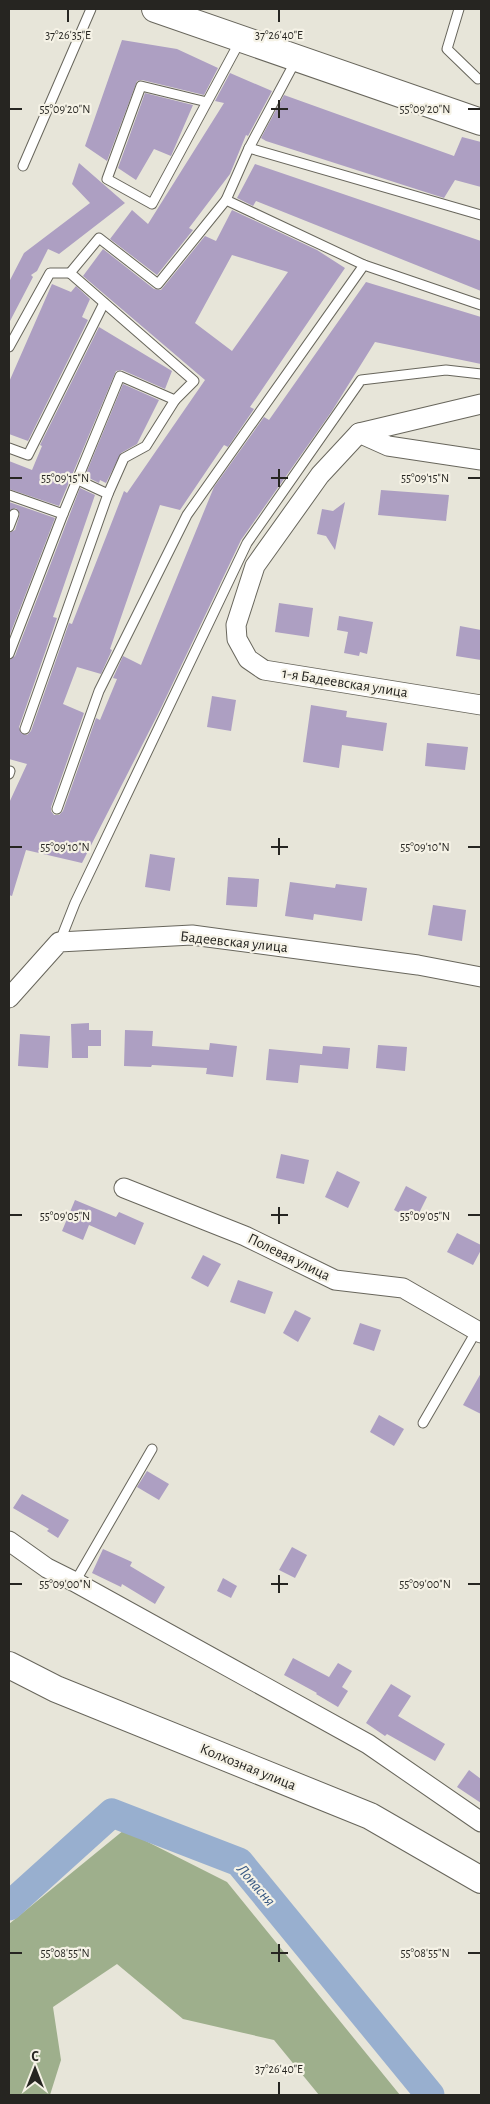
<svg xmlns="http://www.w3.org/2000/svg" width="490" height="2104" viewBox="0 0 490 2104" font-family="'Alegreya Sans',sans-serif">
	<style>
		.forest { fill: #9eaf8c }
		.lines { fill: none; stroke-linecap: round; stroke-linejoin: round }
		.river { stroke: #98afcf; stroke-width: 29 }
		.building { fill: #ad9fc2; fill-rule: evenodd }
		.service-casing { stroke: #68665c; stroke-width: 11 }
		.minor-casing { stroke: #68665c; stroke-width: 21 }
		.secondary-casing { stroke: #68665c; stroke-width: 28 }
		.service { stroke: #fff; stroke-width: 9 }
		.minor { stroke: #fff; stroke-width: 19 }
		.secondary { stroke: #fff; stroke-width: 26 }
		.ticks { fill: none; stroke: #262521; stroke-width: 2 }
		.labels { text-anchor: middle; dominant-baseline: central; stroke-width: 4.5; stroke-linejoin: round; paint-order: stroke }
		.street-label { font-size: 15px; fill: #262521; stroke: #f5f2e6 }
		.water-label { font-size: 16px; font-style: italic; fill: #365783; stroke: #f5f2e6 }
		.ticks-label { font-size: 12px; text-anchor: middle; fill: #262521; stroke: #f5f2e6; stroke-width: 4.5; stroke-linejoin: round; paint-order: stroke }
	</style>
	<rect width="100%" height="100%" fill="#e7e5d9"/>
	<path class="forest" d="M124 1830 227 1882 400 2095H319L274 2040 183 2019 117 1964 53 2007 61 2060 50 2095H9V1924Z"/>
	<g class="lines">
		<path class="river" d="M9 1906 112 1813 239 1862 430 2095"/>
	</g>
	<g class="building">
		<path d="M122 40 177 49 218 68 204 95 142 80 137 81 107 161 85 146Z"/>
		<path d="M230 73 272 91 248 136 246 135 230 174 189 228 193 230 157 275 110 239 132 210 148 224 224 103 215 101Z"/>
		<path d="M145 93 193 105 171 156 154 149 136 180 118 168Z"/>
		<path d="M284 95 454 156 462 137 481 142V187L455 180 444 198 266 141 261 138Z"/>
		<path d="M79 163 125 203 59 254 48 249 37 271 31 275 33 277 9 323V282L24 253 90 203 72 184Z"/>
		<path d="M255 164 481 241V291L256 201 253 206 237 198Z"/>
		<path d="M232 210 317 250 345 268 250 407 254 409 228 447 224 445 180 510 160 505 110 649 112 650 101 674 77 667 63 704 84 713 51 807V811L54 815H59L63 811 96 718 100 720 117 679 113 678 123 656 141 665 214 487 264 417 269 420 366 282 481 317V364L375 342 332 411 241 540 160 710 82 863 26 850 12 896 9 895V803L27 764 9 759V660L15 656 80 488 95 495 53 617 57 618 19 727 21 733 27 735 31 731 69 623 72 624 124 491 127 493 205 380 83 276 103 249 154 289 161 290 205 236 216 241ZM232 255 288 272 232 351 195 323Z"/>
		<path d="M52 284 71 292 76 286 90 299 82 317 88 320 28 441 9 434V382Z"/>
		<path d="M99 327 172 371 165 389 122 370 116 371 59 506 9 489V461L32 470 42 446 40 445Z"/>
		<path d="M123 384 159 400 137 444 121 453 106 483 100 480 99 483 85 476Z"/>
		<path d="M381 490 449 495 446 521 378 515Z"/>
		<path d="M9 502 55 518 9 637V533L15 530 20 514 16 508 9 511Z"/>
		<path d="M345 502 335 550 326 536 317 534 322 509 333 511Z"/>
		<path d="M279 603 313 608 309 637 275 632Z"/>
		<path d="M339 616 373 622 367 654 360 652 359 656 344 653 348 632 337 630Z"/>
		<path d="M460 626 481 630V660L456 656Z"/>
		<path d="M212 696 236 700 231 731 207 727Z"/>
		<path d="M311 705 347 711 346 717 387 723 383 751 342 745 339 768 303 762Z"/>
		<path d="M427 743 468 747 465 770 425 766Z"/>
		<path d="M150 854 175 858 170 891 145 887Z"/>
		<path d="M228 877 259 879 257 907 226 905Z"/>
		<path d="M290 882 335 888 336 884 367 888 362 921 314 914 313 920 285 916Z"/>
		<path d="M433 905 466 910 462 941 428 935Z"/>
		<path d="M89 1023V1030H101V1046H88V1058H72L71 1024Z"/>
		<path d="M125 1030 153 1031 152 1046 209 1050 210 1043 237 1046 233 1077 206 1074 207 1068 152 1065 151 1067 124 1066Z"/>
		<path d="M20 1034 50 1036 48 1068 18 1066Z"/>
		<path d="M378 1045 407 1047 405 1071 376 1068Z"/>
		<path d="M323 1046 350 1048 348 1069 300 1065 298 1083 266 1080 269 1049 322 1054Z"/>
		<path d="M281 1154 309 1160 304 1184 276 1178Z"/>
		<path d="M337 1171 360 1182 348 1208 325 1197Z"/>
		<path d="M406 1186 427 1197 415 1221 394 1210Z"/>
		<path d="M75 1200 116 1217 119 1212 144 1223 135 1245 89 1225 83 1240 62 1231Z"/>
		<path d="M457 1233 481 1245V1250L473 1265 447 1252Z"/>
		<path d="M203 1255 221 1264 208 1287 191 1278Z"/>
		<path d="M238 1280 273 1292 265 1314 230 1302Z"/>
		<path d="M295 1310 311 1318 298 1342 283 1333Z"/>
		<path d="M360 1323 381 1330 374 1351 353 1344Z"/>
		<path d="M481 1373V1414L463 1405Z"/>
		<path d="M379 1415 404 1429 394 1446 370 1432Z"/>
		<path d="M147 1471 169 1484 159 1500 137 1487Z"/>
		<path d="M22 1494 69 1520 58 1538 47 1531 49 1529 13 1508Z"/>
		<path d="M292 1547 307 1555 295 1578 279 1570Z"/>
		<path d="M103 1549 132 1562 130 1566 165 1587 155 1604 122 1584 121 1587 92 1573Z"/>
		<path d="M223 1578 237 1586 231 1598 217 1591Z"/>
		<path d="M293 1658 329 1677 338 1663 352 1671 342 1687 348 1691 338 1707 316 1694 317 1693 284 1675Z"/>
		<path d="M391 1684 411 1696 398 1716 445 1744 435 1761 387 1734 385 1736 366 1723Z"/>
		<path d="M469 1770 481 1779V1803L457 1787Z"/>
	</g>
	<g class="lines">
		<defs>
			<g id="service">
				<path d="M459 9 447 49 478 79"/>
				<path d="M207 102 141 86 107 179 152 204 240 41"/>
				<path d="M249 148 481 215"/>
				<path d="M23 166 91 9"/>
				<path d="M226 200 364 265 481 305"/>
				<path d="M9 347 50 273H70"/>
				<path d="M9 448 28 455 104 303"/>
				<path d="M78 480 108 494 124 458 146 446 175 400"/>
				<path d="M9 495 63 514 120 376 175 400 194 381 70 273 99 238 158 284 226 200 249 148 296 60"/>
				<path d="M9 527 14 514"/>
				<path d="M9 654 63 514"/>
				<path d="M25 729 108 494"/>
				<path d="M9 774 10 771"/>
				<path d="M57 809 99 691 187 515 364 265"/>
				<path d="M60 941 75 903 247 543 361 380 446 370 481 374"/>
				<path d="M423 1423 477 1330"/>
				<path d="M75 1582 152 1449"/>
			</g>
			<g id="minor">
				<path d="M481 404 359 433 320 475 255 566 236 625 237 639 248 659 264 670 481 705"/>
				<path d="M359 433 388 446 481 460"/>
				<path d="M9 998 59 942 192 935 418 965 481 977"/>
				<path d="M124 1188 245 1236 335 1280 403 1288 481 1333"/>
				<path d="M9 1541 47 1568 75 1582 368 1744 481 1822"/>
			</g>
			<g id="secondary">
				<path d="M155 9 481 122"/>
				<path d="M9 1665 56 1689 370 1816 481 1880"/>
			</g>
		</defs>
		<use href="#service" class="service-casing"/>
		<use href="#minor" class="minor-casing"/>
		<use href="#secondary" class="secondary-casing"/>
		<use href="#service" class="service"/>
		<use href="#minor" class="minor"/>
		<use href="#secondary" class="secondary"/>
	</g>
	<path class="ticks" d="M68 10V22M279 10V22M279 100V118M10 109H22M271 109H288M468 109H480M279 469V487M10 478H22M271 478H288M468 478H480M279 838V855M10 847H22M271 847H288M468 847H480M279 1207V1224M10 1215H22M271 1215H288M468 1215H480M279 1575V1593M10 1584H22M271 1584H288M468 1584H480M279 1944V1962M10 1953H22M271 1953H288M468 1953H480M279 2082V2094"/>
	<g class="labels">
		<g class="street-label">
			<text transform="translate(345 683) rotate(9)">1-я Бадеевская улица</text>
			<text transform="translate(234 942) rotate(6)">Бадеевская улица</text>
			<text transform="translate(289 1257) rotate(26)">Полевая улица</text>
			<text transform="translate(248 1767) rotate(22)">Колхозная улица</text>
		</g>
		<g class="water-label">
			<text transform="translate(256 1885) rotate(49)">Лопасня</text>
		</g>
	</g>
	<g class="ticks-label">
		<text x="68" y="39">37°26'35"E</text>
		<text x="279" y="39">37°26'40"E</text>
		<text x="65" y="113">55°09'20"N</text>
		<text x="425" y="113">55°09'20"N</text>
		<text x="65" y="482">55°09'15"N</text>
		<text x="425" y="482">55°09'15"N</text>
		<text x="65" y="851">55°09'10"N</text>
		<text x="425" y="851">55°09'10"N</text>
		<text x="65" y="1220">55°09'05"N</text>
		<text x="425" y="1220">55°09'05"N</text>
		<text x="65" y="1588">55°09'00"N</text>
		<text x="425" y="1588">55°09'00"N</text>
		<text x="65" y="1957">55°08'55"N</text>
		<text x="425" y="1957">55°08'55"N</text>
		<text x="279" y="2073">37°26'40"E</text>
	</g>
	<rect width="490" height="2104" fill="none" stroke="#262521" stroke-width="20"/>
	<g transform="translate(35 2069)" stroke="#f5f2e6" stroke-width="4" paint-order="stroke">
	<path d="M0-4L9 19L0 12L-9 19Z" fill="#262521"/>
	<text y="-8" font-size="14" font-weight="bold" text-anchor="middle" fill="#262521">С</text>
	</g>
</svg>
